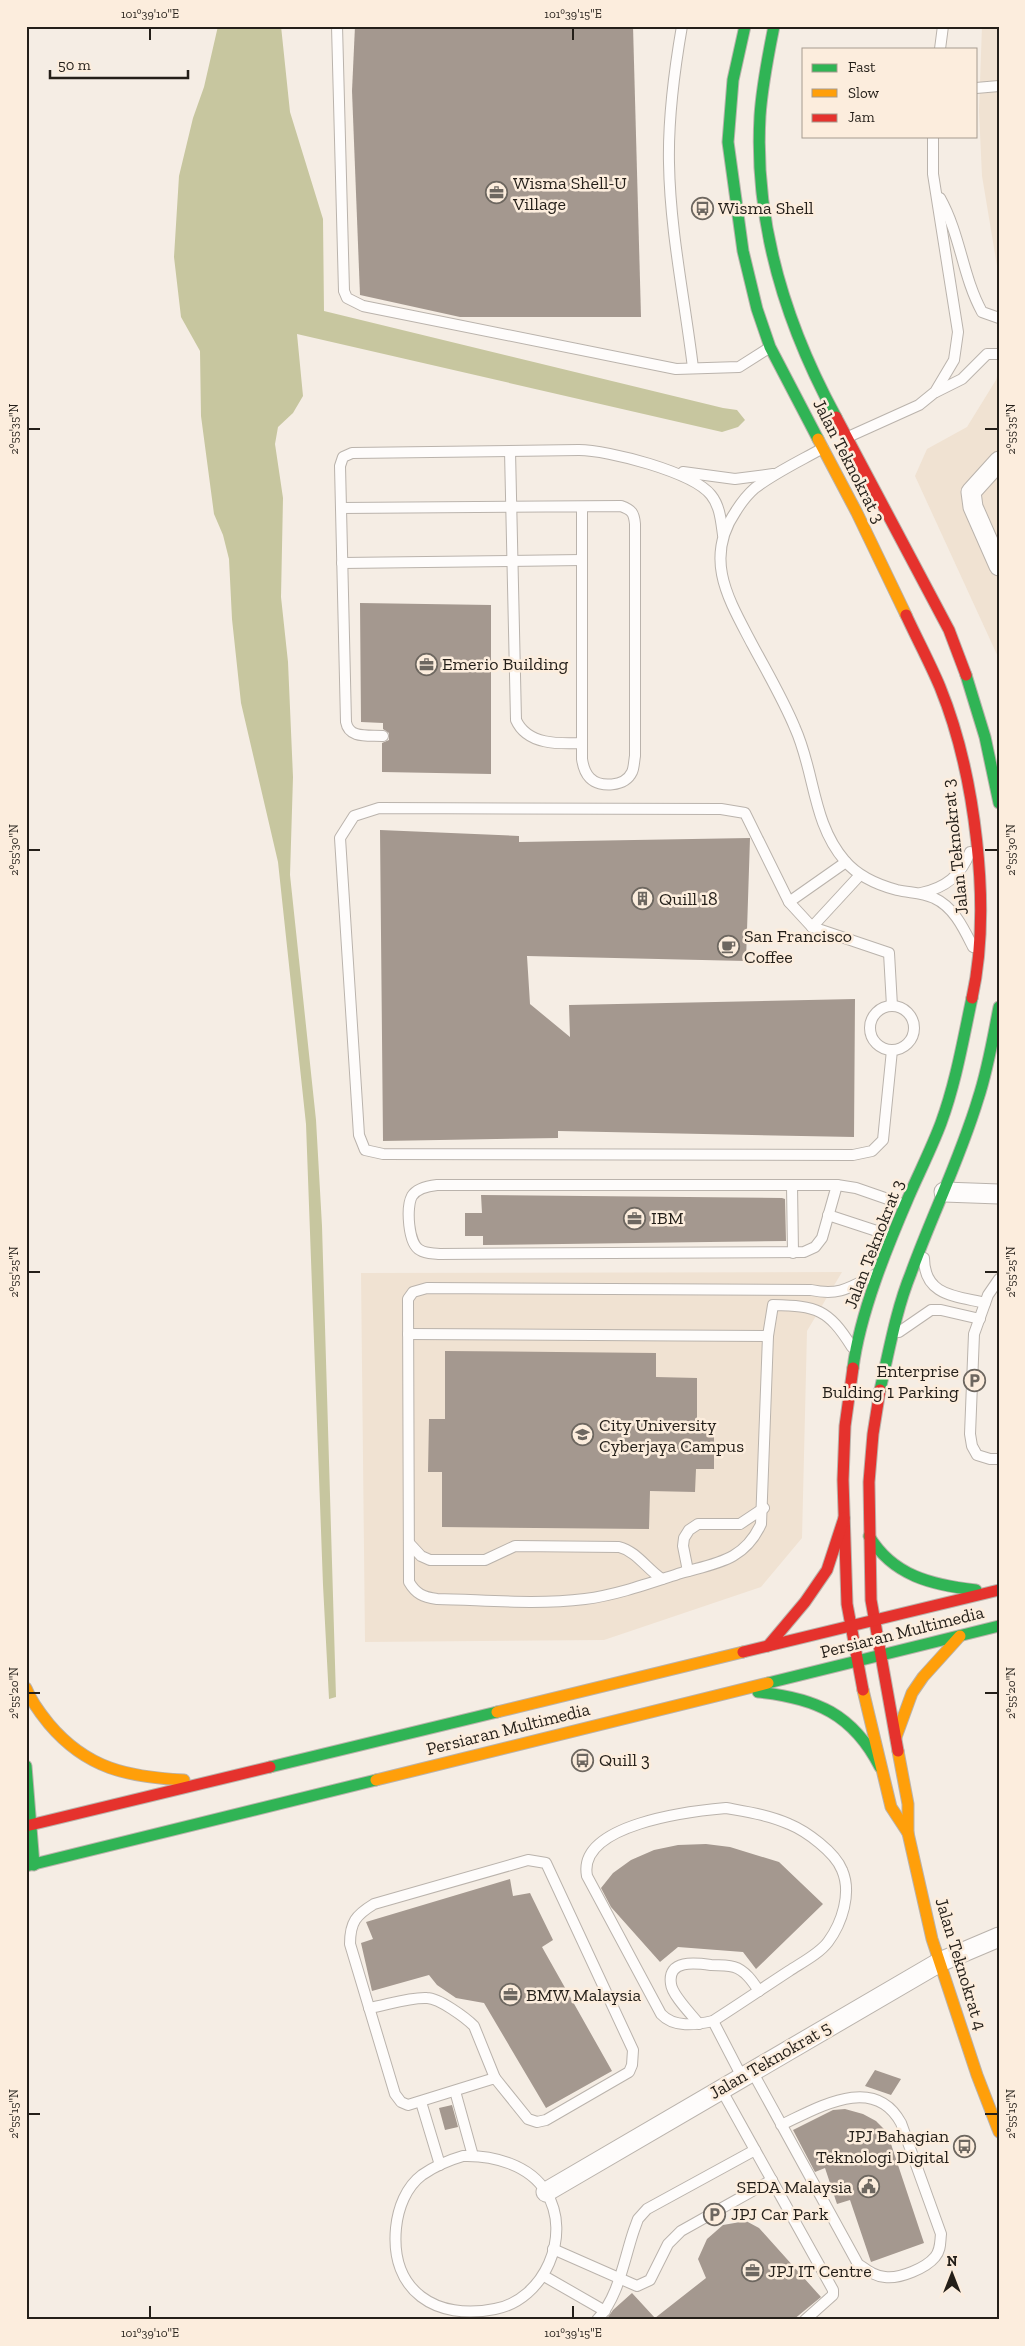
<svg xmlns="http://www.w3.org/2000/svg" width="1025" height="2346" viewBox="0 0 1025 2346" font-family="'Zilla Slab',serif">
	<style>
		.built { fill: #f0e2d2 }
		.water { fill: #c7c69f }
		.building { fill: #a4988f }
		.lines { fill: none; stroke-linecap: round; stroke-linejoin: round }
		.lane-casing { stroke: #bab3ac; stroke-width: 12 }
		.street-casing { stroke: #bab3ac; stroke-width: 21 }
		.fast-casing { stroke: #bab3ac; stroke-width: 13 }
		.slow-casing { stroke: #bab3ac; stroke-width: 13 }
		.jam-casing { stroke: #bab3ac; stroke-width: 13 }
		.lane { stroke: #fefcfb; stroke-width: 10 }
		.street { stroke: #fefcfb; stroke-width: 19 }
		.fast { stroke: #30b455; stroke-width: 11 }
		.slow { stroke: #ff9f0a; stroke-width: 11 }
		.jam { stroke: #e5322d; stroke-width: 11 }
		.ticks { fill: none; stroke: #241f19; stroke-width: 2 }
		.labels { text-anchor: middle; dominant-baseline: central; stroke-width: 5; stroke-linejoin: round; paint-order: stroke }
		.poi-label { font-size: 18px; fill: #241f19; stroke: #fceddd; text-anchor: start }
		.street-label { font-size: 18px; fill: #241f19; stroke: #fceddd }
		.neatline { fill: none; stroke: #241f19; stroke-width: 2 }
		.ticks-label { font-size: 12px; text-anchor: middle; fill: #241f19 }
	</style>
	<rect width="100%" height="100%" fill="#f5ede4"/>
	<g class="built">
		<path d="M982 26H999V278L982 176 979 111Z"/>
		<path d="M999 370V659L915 476 927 449 967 427 996 380Z"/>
		<path d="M842 1272 807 1331 802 1538 761 1587 604 1640 365 1642 361 1273Z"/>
	</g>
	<path class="water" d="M218 26H281L290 112 323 219 324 311 723 408 737 410 745 420 738 427 722 432 297 334 303 396 293 413 278 427 275 444 283 498 281 597 288 662 293 777 290 875 316 1120 322 1226 336 1697 329 1699 323 1585 306 1124 278 862 241 703 232 619 229 559 223 535 214 514 201 416 200 351 181 317 174 257 179 176 193 118 204 87Z"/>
	<g class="building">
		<path d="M355 26H633L641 317H460L360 295 352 91Z"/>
		<path d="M360 603 491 605V774L382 772V743L389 740V733L383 729V723L361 722Z"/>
		<path d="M380 830 519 836V842L750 838 746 961 527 956 530 1004 570 1037 569 1005 855 999 854 1137 558 1131V1138L383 1141Z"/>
		<path d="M481 1195 782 1198 785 1199 786 1241 483 1245V1236H465V1213H482Z"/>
		<path d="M445 1351 656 1353V1377L697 1378V1425H714V1469H696L695 1492 650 1491 649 1529 442 1527V1472H428L429 1419H445Z"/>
		<path d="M706 1844 730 1847 779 1862 823 1904 756 1969 743 1952 678 1947 660 1962 611 1907 601 1888 613 1873 631 1860 654 1850 678 1845Z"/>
		<path d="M510 1879 513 1896 530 1893 553 1940 542 1947 612 2071 546 2108 484 2003 456 1998 437 1985 429 1975 372 1991 361 1943 373 1939 366 1922Z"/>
		<path d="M875 2070 901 2079 891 2095 865 2086Z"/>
		<path d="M452 2105 458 2127 445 2130 439 2108Z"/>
		<path d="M845 2109 863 2114 876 2121 887 2132 924 2243 871 2262 850 2200 837 2204 825 2168 815 2172 793 2130 833 2110Z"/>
		<path d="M746 2221 759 2228 821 2297 793 2320H606L613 2310 632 2293 655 2318 706 2278 698 2259 707 2239 723 2225Z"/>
	</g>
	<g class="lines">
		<defs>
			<g id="lane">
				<path d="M337 26 344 291 347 298 363 306 676 369 739 367 769 348"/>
				<path d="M682 26C674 72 668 117 669 163 670 231 685 301 693 368"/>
				<path d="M940 49 943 26"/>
				<path d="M976 88 999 86"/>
				<path d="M940 198C961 236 962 275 982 312L999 318"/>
				<path d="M936 392 962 379 987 354H999"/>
				<path d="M848 437 919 405 935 392 954 360 958 332 933 174V136"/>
				<path d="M823 448C800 461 776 472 755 488 748 494 741 503 736 511 703 559 729 600 752 644 767 672 783 699 795 728 815 772 812 823 845 861 858 876 878 885 897 890 910 893 922 892 934 898 954 907 964 929 973 947"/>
				<path d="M510 451 516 720C527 745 559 744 582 743"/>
				<path d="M683 472 735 479 773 474"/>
				<path d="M341 508 621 506C632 510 634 513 635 524V756C634 761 634 768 632 772 625 787 600 788 590 778 585 773 583 766 582 759V507"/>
				<path d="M342 563 582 560"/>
				<path d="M383 736C368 735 349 739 346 722L340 466 343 457 352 453 579 450C608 450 693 472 711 495 720 506 721 521 723 535"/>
				<path d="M921 893C945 888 961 876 970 852"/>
				<path d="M789 902 846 862"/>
				<path d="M812 927 860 875"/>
				<path d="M892 1006 889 953 812 927 789 902 745 813 721 809 379 808 354 816 340 838 359 1135 365 1150 383 1154 853 1155 872 1151 883 1140 892 1050"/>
				<circle cx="892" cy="1028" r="22"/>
				<path d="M437 1185H837L822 1238 815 1247 804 1252 439 1254C433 1253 426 1254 420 1250 408 1244 406 1207 412 1196 417 1188 428 1186 437 1185Z"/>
				<path d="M792 1185 793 1253"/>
				<path d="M837 1185 856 1188 905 1205"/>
				<path d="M828 1215 892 1236"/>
				<path d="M924 1258C924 1296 956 1296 985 1303"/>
				<path d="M999 1279 988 1295 974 1334 970 1434 972 1446 977 1455 990 1459H999"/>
				<path d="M899 1332 931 1310H941L980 1319"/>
				<path d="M408 1334 768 1336"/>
				<path d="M852 1347C828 1309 817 1306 773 1305L768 1336 761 1524C744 1561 716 1563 681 1573 650 1583 617 1595 585 1599 536 1605 486 1600 437 1599 423 1597 416 1594 409 1582L408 1299 413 1292 427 1288 811 1290C839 1296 849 1288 874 1275"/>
				<path d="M409 1543 421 1556 430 1560H485L515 1546 619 1547C636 1551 647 1569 662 1579"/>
				<path d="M688 1571 683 1546 684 1538 689 1530 698 1524H740L764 1508"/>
				<path d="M726 1808C748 1812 769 1815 789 1824 806 1831 835 1852 842 1870 852 1893 842 1923 828 1942 819 1954 801 1963 789 1971 763 1988 738 2005 713 2021 695 2025 674 2028 661 2014L587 1876C577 1824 691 1811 726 1808Z"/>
				<path d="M528 1860 546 1863 633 2050 632 2065 629 2072 546 2120 537 2122 528 2119 495 2078 408 2105 401 2102 395 2094 350 1944C350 1922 356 1915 374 1904Z"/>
				<path d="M369 2008C387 2005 409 1997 427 1998 439 1998 466 2018 474 2026L495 2078"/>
				<path d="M713 2021 742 2077"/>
				<path d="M699 2024C692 2015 672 1995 671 1984 667 1959 696 1963 711 1965 719 1965 727 1965 734 1967 745 1970 753 1982 759 1991"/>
				<path d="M752 2071 858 2264C867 2270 874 2276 885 2277 900 2279 926 2268 935 2257 941 2250 940 2242 941 2234L901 2123C874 2073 818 2108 781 2125"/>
				<path d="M721 2089 833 2290V2295L805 2320"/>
				<path d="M455 2091 473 2156"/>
				<path d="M421 2102 440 2165"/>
				<path d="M463 2156C493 2155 530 2165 546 2192 573 2235 544 2300 495 2309 436 2321 390 2291 396 2228 398 2208 406 2187 422 2175 435 2166 449 2160 463 2156Z"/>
				<path d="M553 2249 637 2286 650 2280 668 2244 681 2231 772 2180"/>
				<path d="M544 2276 605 2311"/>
				<path d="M597 2320C619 2297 624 2259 634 2230L638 2219 647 2209 755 2150"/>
			</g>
			<g id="street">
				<path d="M999 461 971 492 973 507 999 566"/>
				<path d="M944 1192 999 1194"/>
				<path d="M546 2192 940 1962 999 1937"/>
			</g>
			<g id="fast">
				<path d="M745 26 733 80 728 142 743 251 757 309 770 347 818 439"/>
				<path d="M774 26C768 56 762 85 760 116 754 222 786 325 836 417"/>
				<path d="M966 675 985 737 999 803"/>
				<path d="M853 1368C860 1313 887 1247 909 1196 920 1171 932 1147 941 1123 956 1082 963 1040 972 998"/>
				<path d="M880 1390C889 1351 896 1310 911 1273 932 1215 960 1159 978 1099 988 1069 993 1038 999 1007"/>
				<path d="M869 1536C893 1576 932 1585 976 1590"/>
				<path d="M768 1683 999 1626"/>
				<path d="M758 1692C816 1698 853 1714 880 1767"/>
				<path d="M26 1766 34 1865"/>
				<path d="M270 1767 497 1712"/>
				<path d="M26 1866 376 1780"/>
			</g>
			<g id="slow">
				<path d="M818 439 857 513 906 615"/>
				<path d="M26 1688C31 1701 40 1713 49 1724 87 1769 128 1777 184 1780"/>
				<path d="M863 1690 891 1807 908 1833"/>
				<path d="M497 1712 743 1652"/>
				<path d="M896 1737 912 1693 923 1677 960 1636"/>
				<path d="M898 1751 908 1804V1833L932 1939 977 2075 999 2132"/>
				<path d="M376 1780 768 1683"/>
			</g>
			<g id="jam">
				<path d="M836 417 949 630 966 675"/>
				<path d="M906 615C917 639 930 663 940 687 975 773 992 907 972 998"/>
				<path d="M853 1368 845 1426 843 1480 847 1604 863 1690"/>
				<path d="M880 1390 873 1434 869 1482 871 1600 898 1751"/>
				<path d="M768 1646 805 1602 827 1570 844 1518"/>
				<path d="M743 1652 999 1590"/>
				<path d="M26 1826 270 1767"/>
			</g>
		</defs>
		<use href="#lane" class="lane-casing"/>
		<use href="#street" class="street-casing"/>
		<use href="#fast" class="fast-casing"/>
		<use href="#slow" class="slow-casing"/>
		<use href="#jam" class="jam-casing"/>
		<use href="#lane" class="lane"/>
		<use href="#street" class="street"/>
		<use href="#fast" class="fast"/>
		<use href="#slow" class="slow"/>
		<use href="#jam" class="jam"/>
	</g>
	<path class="ticks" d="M150 28V40M573 28V40M28 429H40M985 429H998M28 850H40M985 850H998M28 1272H40M985 1272H998M28 1693H40M985 1693H998M28 2114H40M985 2114H998M150 2306V2318M573 2306V2318"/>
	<defs>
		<symbol id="office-ring" viewBox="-11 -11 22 22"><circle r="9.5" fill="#fceddd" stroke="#6d6760" stroke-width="1.5"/><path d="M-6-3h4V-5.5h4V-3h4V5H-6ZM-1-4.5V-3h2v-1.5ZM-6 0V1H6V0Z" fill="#6d6760"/></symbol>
		<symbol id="bus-ring" viewBox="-11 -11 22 22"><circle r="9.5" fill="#fceddd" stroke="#6d6760" stroke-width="1.5"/><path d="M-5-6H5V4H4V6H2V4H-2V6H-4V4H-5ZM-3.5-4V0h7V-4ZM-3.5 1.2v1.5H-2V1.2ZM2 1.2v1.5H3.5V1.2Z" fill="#6d6760"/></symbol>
		<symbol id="building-ring" viewBox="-11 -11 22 22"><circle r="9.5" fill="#fceddd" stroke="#6d6760" stroke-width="1.5"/><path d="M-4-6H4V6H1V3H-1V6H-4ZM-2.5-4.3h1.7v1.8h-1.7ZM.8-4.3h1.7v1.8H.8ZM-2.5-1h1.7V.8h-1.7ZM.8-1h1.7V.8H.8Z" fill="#6d6760"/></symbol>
		<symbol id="cafe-ring" viewBox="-11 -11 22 22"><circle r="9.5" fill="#fceddd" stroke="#6d6760" stroke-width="1.5"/><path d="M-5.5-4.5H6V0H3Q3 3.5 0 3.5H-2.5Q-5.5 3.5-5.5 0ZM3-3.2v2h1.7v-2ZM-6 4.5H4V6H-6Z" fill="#6d6760"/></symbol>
		<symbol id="parking-ring" viewBox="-11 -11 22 22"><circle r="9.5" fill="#fceddd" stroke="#6d6760" stroke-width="1.5"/><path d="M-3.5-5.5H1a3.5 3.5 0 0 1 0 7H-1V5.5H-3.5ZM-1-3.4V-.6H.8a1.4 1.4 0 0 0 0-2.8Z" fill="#6d6760"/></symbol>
		<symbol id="university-ring" viewBox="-11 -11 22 22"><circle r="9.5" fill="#fceddd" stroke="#6d6760" stroke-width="1.5"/><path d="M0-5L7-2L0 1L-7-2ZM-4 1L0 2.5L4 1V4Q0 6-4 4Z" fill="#6d6760"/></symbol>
		<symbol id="civic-ring" viewBox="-11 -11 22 22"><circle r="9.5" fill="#fceddd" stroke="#6d6760" stroke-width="1.5"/><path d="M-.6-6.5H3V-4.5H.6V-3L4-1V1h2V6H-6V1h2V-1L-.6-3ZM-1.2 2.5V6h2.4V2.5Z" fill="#6d6760"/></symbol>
	</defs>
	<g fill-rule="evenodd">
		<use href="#office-ring" x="484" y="180" width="25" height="25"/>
		<use href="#bus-ring" x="690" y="196" width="25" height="25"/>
		<use href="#office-ring" x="414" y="652" width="25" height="25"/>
		<use href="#building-ring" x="630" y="886" width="25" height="25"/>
		<use href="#cafe-ring" x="716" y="934" width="25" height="25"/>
		<use href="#office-ring" x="622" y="1206" width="25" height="25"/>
		<use href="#parking-ring" x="962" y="1368" width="25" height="25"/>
		<use href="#university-ring" x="570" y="1422" width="25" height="25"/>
		<use href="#bus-ring" x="570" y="1748" width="25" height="25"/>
		<use href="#office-ring" x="498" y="1982" width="25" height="25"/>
		<use href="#bus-ring" x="952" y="2134" width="25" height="25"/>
		<use href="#civic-ring" x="856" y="2174" width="25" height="25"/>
		<use href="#parking-ring" x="702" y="2202" width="25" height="25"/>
		<use href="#office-ring" x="740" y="2258" width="25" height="25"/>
	</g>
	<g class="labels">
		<g class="poi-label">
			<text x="513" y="183">Wisma Shell-U<tspan x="513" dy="21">Village</tspan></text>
			<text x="718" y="208">Wisma Shell</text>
			<text x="442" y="664">Emerio Building</text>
			<text x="659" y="899">Quill 18</text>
			<text x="744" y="936">San Francisco<tspan x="744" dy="21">Coffee</tspan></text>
			<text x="651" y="1218">IBM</text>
			<text x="959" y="1371" text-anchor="end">Enterprise<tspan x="959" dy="21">Bulding 1 Parking</tspan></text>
			<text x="599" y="1425">City University<tspan x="599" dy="21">Cyberjaya Campus</tspan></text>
			<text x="599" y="1760">Quill 3</text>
			<text x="526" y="1995">BMW Malaysia</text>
			<text x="949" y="2136" text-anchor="end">JPJ Bahagian<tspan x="949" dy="21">Teknologi Digital</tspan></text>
			<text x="852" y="2187" text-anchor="end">SEDA Malaysia</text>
			<text x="731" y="2214">JPJ Car Park</text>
			<text x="768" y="2271">JPJ IT Centre</text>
		</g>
		<g class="street-label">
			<text transform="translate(849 461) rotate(63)">Jalan Teknokrat 3</text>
			<text transform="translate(955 847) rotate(-96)">Jalan Teknokrat 3</text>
			<text transform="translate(874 1244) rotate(-69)">Jalan Teknokrat 3</text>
			<text transform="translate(902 1632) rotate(-14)">Persiaran Multimedia</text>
			<text transform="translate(508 1729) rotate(-14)">Persiaran Multimedia</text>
			<text transform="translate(961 1964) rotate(73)">Jalan Teknokrat 4</text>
			<text transform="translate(770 2060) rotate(-30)">Jalan Teknokrat 5</text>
		</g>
	</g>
	<rect width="1025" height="2346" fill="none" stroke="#fceddd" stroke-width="55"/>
	<rect x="802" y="48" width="175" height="90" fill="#fceddd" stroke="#a69b8f"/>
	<rect x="812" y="64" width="25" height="8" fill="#30b455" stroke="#a69b8f"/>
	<text x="848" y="72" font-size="15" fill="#241f19">Fast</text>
	<rect x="812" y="89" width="25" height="8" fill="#ff9f0a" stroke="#a69b8f"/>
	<text x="848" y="98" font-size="15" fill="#241f19">Slow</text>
	<rect x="812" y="114" width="25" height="8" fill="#e5322d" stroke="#a69b8f"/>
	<text x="848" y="122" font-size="15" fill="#241f19">Jam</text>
	<g transform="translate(952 2274)" stroke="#fceddd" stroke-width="4" paint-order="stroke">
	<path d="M0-4L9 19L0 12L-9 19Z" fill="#241f19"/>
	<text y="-8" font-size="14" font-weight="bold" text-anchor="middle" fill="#241f19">N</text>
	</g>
	<path d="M50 70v8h138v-8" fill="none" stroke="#241f19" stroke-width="2.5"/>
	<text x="58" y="70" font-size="15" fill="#241f19" stroke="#fceddd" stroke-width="4" paint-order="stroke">50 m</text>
	<rect x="28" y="28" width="970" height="2290" class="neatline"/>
	<g class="ticks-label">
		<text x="150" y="18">101°39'10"E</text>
		<text x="573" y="18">101°39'15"E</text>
		<text transform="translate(14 429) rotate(-90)" y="4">2°55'35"N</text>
		<text transform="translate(1011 429) rotate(-90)" y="4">2°55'35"N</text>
		<text transform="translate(14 850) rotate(-90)" y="4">2°55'30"N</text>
		<text transform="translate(1011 850) rotate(-90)" y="4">2°55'30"N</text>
		<text transform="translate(14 1272) rotate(-90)" y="4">2°55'25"N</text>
		<text transform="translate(1011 1272) rotate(-90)" y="4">2°55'25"N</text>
		<text transform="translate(14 1693) rotate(-90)" y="4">2°55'20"N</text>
		<text transform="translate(1011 1693) rotate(-90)" y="4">2°55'20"N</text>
		<text transform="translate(14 2114) rotate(-90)" y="4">2°55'15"N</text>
		<text transform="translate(1011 2114) rotate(-90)" y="4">2°55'15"N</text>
		<text x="150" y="2337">101°39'10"E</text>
		<text x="573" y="2337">101°39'15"E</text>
	</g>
</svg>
